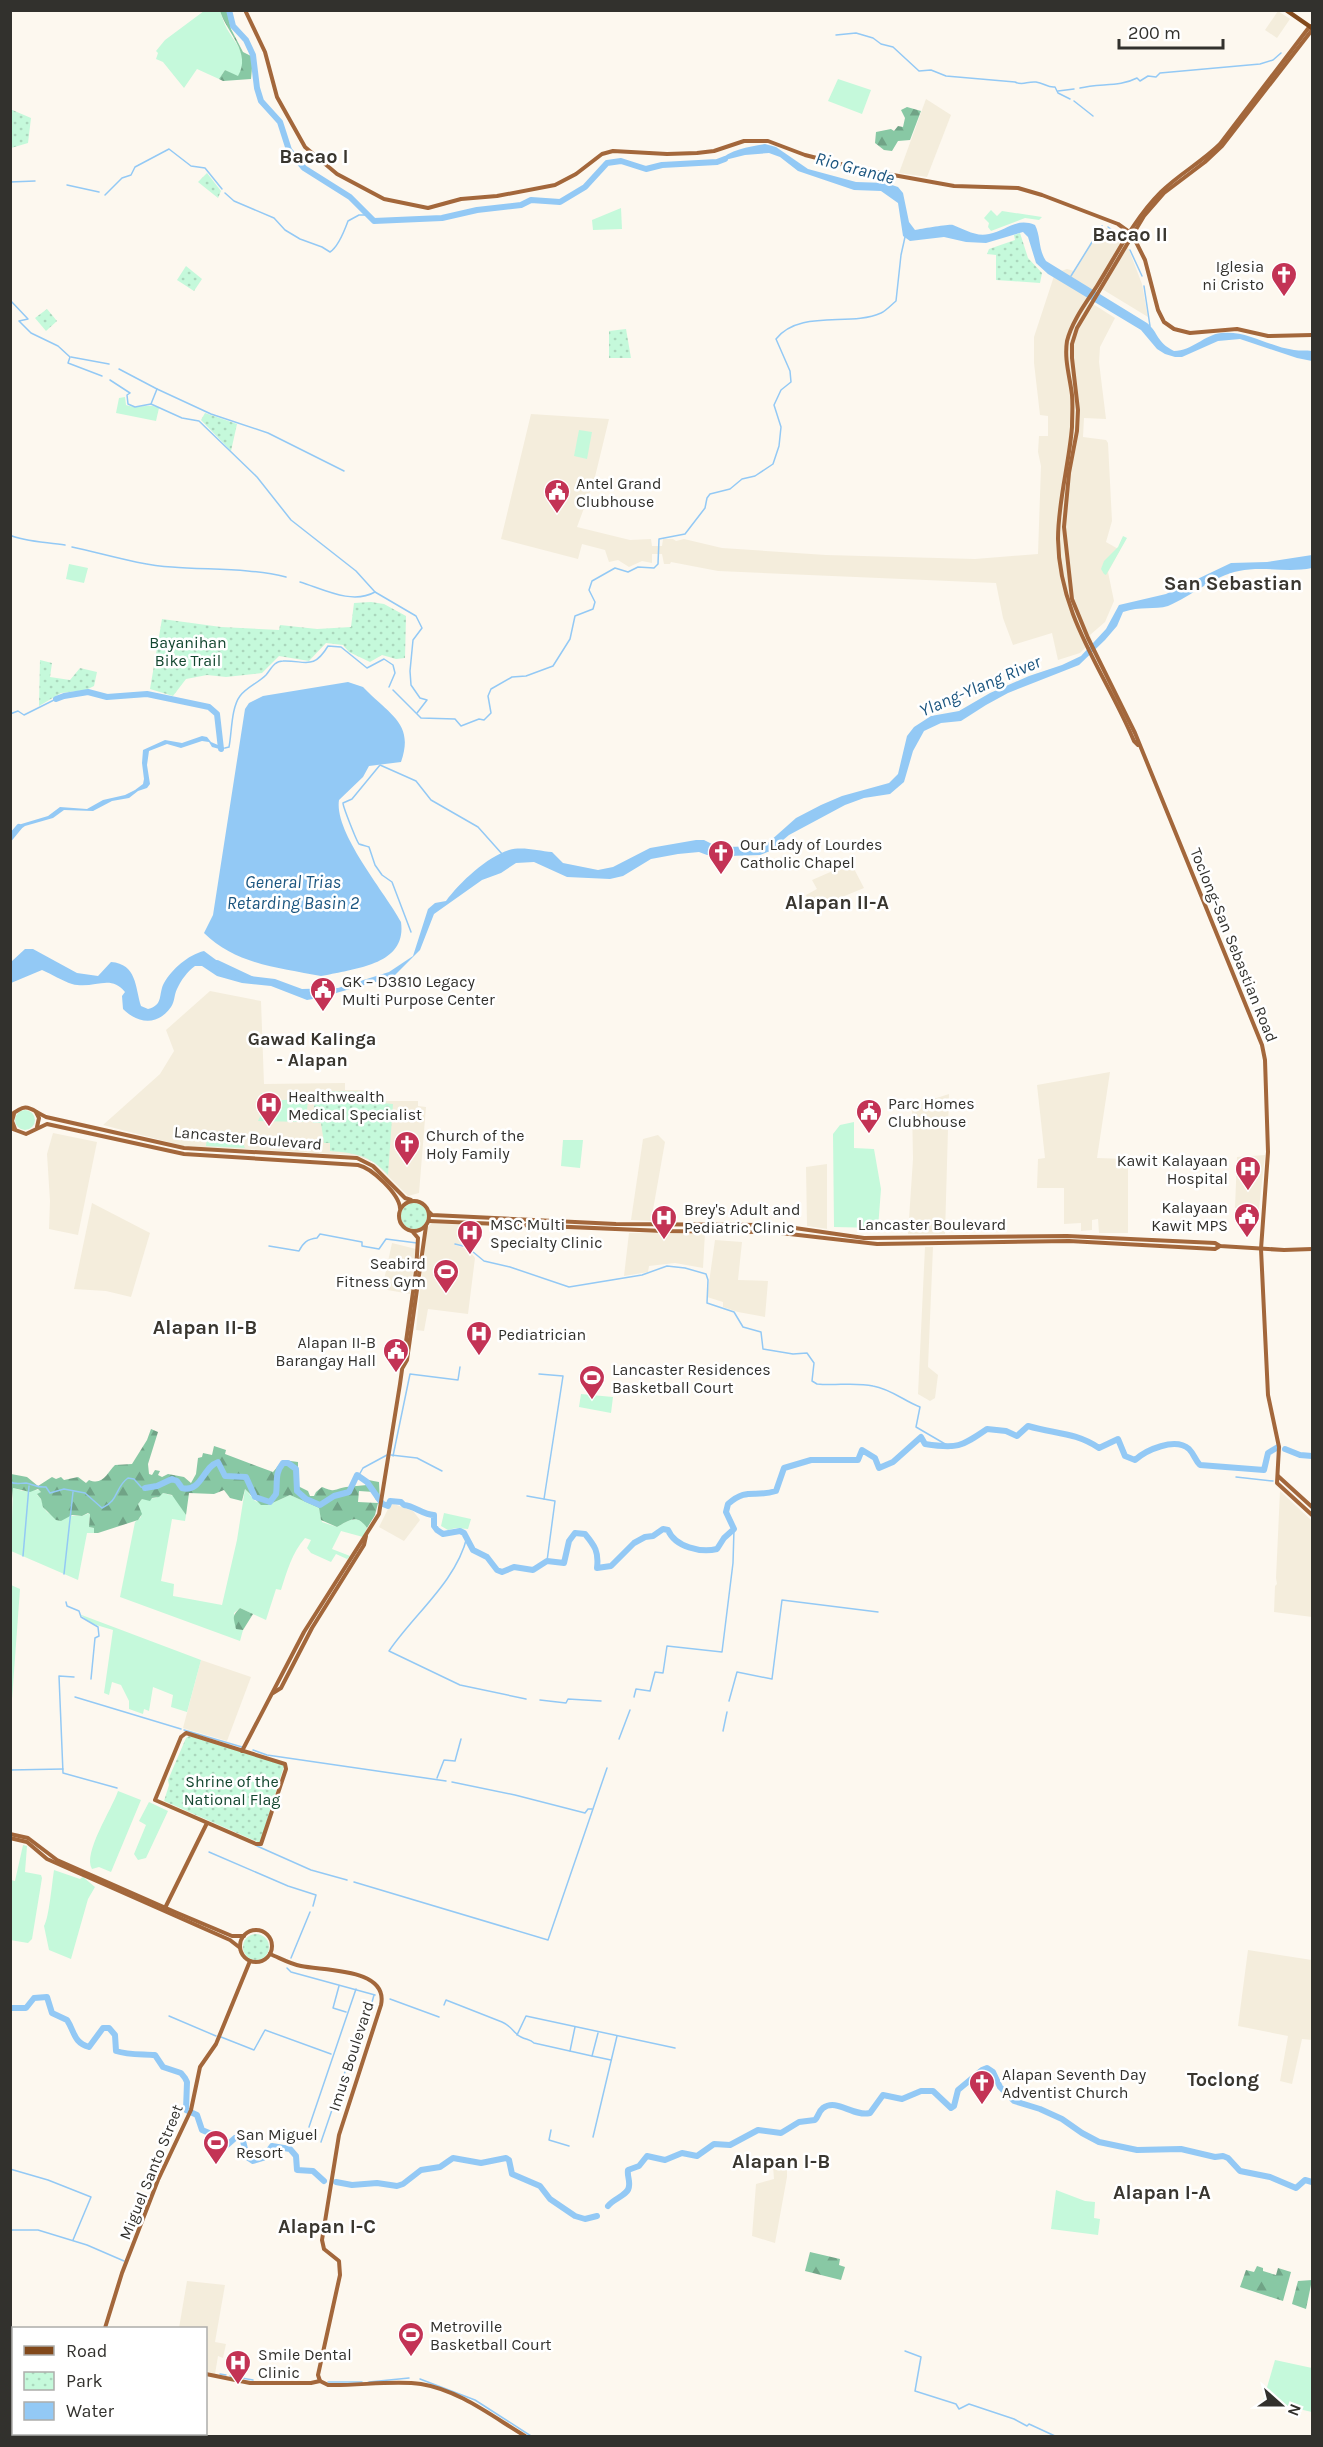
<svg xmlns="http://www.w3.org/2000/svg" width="1323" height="2447" viewBox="0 0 1323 2447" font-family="Karla,sans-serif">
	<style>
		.built { fill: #f4eddc }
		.grass { fill: #c5f9db }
		.forest { fill: url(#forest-firs) }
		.park { fill: url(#park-dots) }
		.water { fill: #93c9f5 }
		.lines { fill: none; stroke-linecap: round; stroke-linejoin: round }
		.stream { stroke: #93c9f5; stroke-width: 1.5 }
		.river { stroke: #93c9f5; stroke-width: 6 }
		.secondary { stroke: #a3673b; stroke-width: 4 }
		.primary { stroke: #82491b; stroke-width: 4.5 }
		.labels { text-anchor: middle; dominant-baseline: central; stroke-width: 5; stroke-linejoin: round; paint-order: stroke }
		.poi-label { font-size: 16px; fill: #32312d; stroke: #fff; text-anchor: start }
		.park-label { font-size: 16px; fill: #13462f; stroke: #fff }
		.street-label { font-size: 16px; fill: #32312d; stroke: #fff }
		.water-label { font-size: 18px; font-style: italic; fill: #1b557f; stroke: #fff }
		.neighbourhood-label { font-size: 18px; font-weight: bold; fill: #39362f; stroke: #fff }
		.quarter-label { font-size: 20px; font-weight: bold; fill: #39362f; stroke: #fff }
	</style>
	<defs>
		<pattern id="forest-firs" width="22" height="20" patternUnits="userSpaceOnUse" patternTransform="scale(1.5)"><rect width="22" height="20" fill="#88c8a4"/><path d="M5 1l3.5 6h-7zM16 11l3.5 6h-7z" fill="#70a386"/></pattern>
		<pattern id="park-dots" width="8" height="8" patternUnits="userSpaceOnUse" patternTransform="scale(1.5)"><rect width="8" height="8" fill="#c5f9db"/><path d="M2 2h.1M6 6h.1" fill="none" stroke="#aad6bc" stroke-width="1.8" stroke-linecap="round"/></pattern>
	</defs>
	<rect width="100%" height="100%" fill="#fdf8ef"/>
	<g class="built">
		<path d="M1278 11 1290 19 1277 38 1265 30Z"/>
		<path d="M926 99 951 115 927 177 899 173Z"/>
		<path d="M1100 226 1109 229 1122 237 1129 250 1142 284 1148 317 1102 289 1093 304 1115 318 1100 347 1099 362 1106 419 1084 418 1083 437 1106 440 1108 443 1112 521 1106 542 1120 550 1108 572 1114 601 1105 622 1090 635 1092 641 1080 653 1058 660 1052 633 1013 645 1003 618 996 583 718 571 671 562 670 564H664L662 554H652V563L642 561 629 567 618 560 609 562 605 550 582 544 578 559 501 539 531 414 609 419 594 481 577 527 630 540 651 539 652 546H662L663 539H673L676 541 684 539 722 548 826 555 975 559 1038 554 1041 466 1038 452 1039 436H1048V416L1040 415 1034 363V337L1055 273 1067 269 1074 271Z"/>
		<path d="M851 863 864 888 813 909 806 895 817 889 812 880Z"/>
		<path d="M210 991 261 1001 264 1084 345 1083V1090H371L372 1101H418V1106L426 1107 419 1193 408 1196 374 1162 355 1155 183 1146 103 1125 160 1074 174 1051 166 1030Z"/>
		<path d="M1110 1072 1097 1158 1128 1159V1233H1099L1098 1219 1092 1220V1230L1081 1231V1223L1064 1224V1188H1037L1038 1159 1045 1158 1037 1085Z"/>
		<path d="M949 1094 945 1234H908L913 1159 912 1106Z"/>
		<path d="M53 1133 97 1142 78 1235 49 1229 50 1201 47 1154Z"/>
		<path d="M658 1135 665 1142 651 1221 631 1220 643 1139Z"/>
		<path d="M1265 1155 1259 1209 1235 1208 1237 1157Z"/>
		<path d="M827 1164V1229L807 1226 806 1167Z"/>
		<path d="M92 1203 150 1233 131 1297 106 1291 74 1289Z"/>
		<path d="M432 1223 465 1225 463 1236 472 1244 455 1245 468 1249 475 1258 468 1314 428 1309 424 1331 416 1330 426 1229Z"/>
		<path d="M705 1232 703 1268 675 1263 649 1266 648 1272 624 1276 629 1233Z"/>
		<path d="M715 1240 742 1242 738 1280 768 1281 765 1317 738 1312 723 1307V1302L707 1297Z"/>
		<path d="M392 1243 416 1249 410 1294 382 1289Z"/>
		<path d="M925 1247H933L928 1367 938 1375 935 1398 930 1401 918 1394Z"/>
		<path d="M1280 1491 1312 1521V1617L1274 1612 1275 1586 1277 1584 1276 1578Z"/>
		<path d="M391 1503 413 1511 420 1520 404 1541 379 1527Z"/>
		<path d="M201 1660 251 1677 227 1741 183 1728Z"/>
		<path d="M1248 1950 1312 1960V2040L1302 2039 1292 2084 1280 2081 1288 2036 1238 2026Z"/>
		<path d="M787 2163V2177L775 2243 752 2236 756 2184 774 2179 773 2166Z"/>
		<path d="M187 2281 225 2285 215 2342 226 2344 223 2358 218 2356 215 2374 206 2371V2328H179Z"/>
	</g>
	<g class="grass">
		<path d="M204 11H220C222 17 224 23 227 29 237 46 250 56 238 77L225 70 219 79 197 69 184 88 163 62 156 59 158 53 156 51 165 40Z"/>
		<path d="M838 79 871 90 862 114 828 101Z"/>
		<path d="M621 208 622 229 593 230 592 220Z"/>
		<path d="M991 210 997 216 1002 211 1042 217 1039 220 1025 218 991 231 988 227 989 223 984 218Z"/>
		<path d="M125 397 126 405C138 410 148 402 159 408L156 421 116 413 119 398Z"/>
		<path d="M579 430 592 432 587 459 574 456Z"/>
		<path d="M1123 536 1127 538 1106 575 1104 574 1101 569 1104 561 1118 547Z"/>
		<path d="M69 564 88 568 84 583 66 579Z"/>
		<path d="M261 1093H270L272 1101 308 1098 306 1122 258 1121 264 1108Z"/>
		<circle cx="25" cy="1120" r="10"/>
		<path d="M854 1122V1148L874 1149 881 1189 878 1228 834 1227 833 1134 840 1125Z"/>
		<path d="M212 1134 239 1135 245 1148 206 1146 207 1136Z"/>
		<path d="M563 1140H583L580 1168 561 1166Z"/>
		<path d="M581 1394 613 1397 611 1413 579 1407Z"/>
		<path d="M13 1488 23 1491 39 1490 41 1492 37 1495C45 1500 41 1512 53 1515L55 1519 61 1521 67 1516H82L90 1513 89 1527 94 1528V1533H87L78 1580 11 1551Z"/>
		<path d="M245 1489 255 1501 268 1505 290 1495 319 1508 322 1522 337 1527C351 1519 357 1514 367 1528L363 1537 341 1531 332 1549 350 1556 347 1559 336 1554 331 1562 311 1553 307 1548 311 1540 305 1538C292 1553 287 1571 281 1590L276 1589 266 1620 240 1608 234 1613 236 1628 243 1630 240 1641 120 1597 135 1522 141 1517 138 1504 142 1499 156 1498 163 1493 174 1496 186 1515 185 1521 172 1519 161 1581 174 1584 173 1596 222 1605 237 1540Z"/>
		<path d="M444 1513 471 1519 468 1529 456 1528 448 1530 441 1526Z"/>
		<path d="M11 1585 20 1589 11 1713Z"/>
		<path d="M79 1614 201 1660 187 1712 171 1707 173 1695 153 1687 149 1711 144 1709 143 1714 129 1709V1701L121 1685 112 1682 109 1695 104 1693 113 1630 93 1624Z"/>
		<path d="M118 1791 141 1800 111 1872 99 1867 92 1869C82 1854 112 1809 118 1791Z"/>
		<path d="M149 1802 168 1811 146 1858 138 1860 134 1854 146 1825 139 1821Z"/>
		<path d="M23 1845 27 1846 25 1872 41 1875 42 1878 32 1939 28 1943 10 1940 11 1880 15 1881Z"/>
		<path d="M54 1870 80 1879 83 1877 95 1887 88 1899 71 1959 49 1950 44 1926C49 1918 52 1883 54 1870Z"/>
		<path d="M1056 2190 1085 2201 1095 2202 1094 2218 1100 2219 1098 2235 1051 2229Z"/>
		<path d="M1275 2360 1312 2368V2412L1263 2401Z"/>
	</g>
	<g class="forest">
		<path d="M220 11H227L231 29 243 52 253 57 251 79 223 81 219 79 225 70 238 76C252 53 227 33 220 11Z"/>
		<path d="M907 107 921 111 910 140 898 141 892 151 884 150 875 143 876 132 891 129 894 131 898 126 903 127 905 118 901 110Z"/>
		<path d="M151 1429 158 1432 148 1464 149 1474 152 1475 155 1470 160 1471 158 1475 162 1477 168 1474 184 1477 191 1483 196 1474 198 1458 202 1457 203 1453 212 1455 214 1446 226 1450 225 1454 273 1472 283 1460 298 1462V1486L308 1491 310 1496H314L316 1492 322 1487C336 1493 334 1489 346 1487 353 1486 360 1486 367 1485L368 1480 379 1482 380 1503 375 1499 374 1492 359 1491 358 1502 378 1503 375 1515 367 1528C357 1514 351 1519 337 1527L321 1520 319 1508 290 1495 268 1505H261L245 1489 242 1501 230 1498 224 1490 214 1494 189 1493 186 1515 172 1495 163 1493 159 1497 152 1498 150 1501 142 1499 138 1504 142 1514 138 1520 98 1533H94V1528L89 1527 90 1514 88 1513 82 1516 72 1515 61 1521 56 1520 43 1507 41 1499 37 1494 41 1492 38 1489 30 1492 13 1488 11 1510V1474L27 1477 38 1486 52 1477 56 1479 61 1477 64 1480 78 1477 86 1483 89 1480C103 1486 107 1473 115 1465L132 1464 147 1440Z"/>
		<path d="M240 1608 253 1614 243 1630 236 1629C234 1617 231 1617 240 1608Z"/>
		<path d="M810 2252 840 2259 839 2265 845 2267 841 2280 805 2271Z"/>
		<path d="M1257 2266 1263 2268V2271L1276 2275 1278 2268 1291 2272 1283 2301 1240 2287 1246 2270 1254 2272Z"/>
		<path d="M1312 2280 1306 2309 1292 2304 1298 2281Z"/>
	</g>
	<g class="park">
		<path d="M10 109 31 118 28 143 11 148Z"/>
		<path d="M207 173 221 191 218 198 198 182Z"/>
		<path d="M1020 233 1028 258 1042 273 1040 283 996 280V255L987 254 989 249 1015 240 1014 235Z"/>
		<path d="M186 266 202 279 194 291 177 280Z"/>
		<path d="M47 309 57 321 46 331 35 318Z"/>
		<path d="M626 329 631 358H609V331Z"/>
		<path d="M205 413 237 424 231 451 201 420Z"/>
		<path d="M371 602 384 604 406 616 405 658 396 659 382 655 370 662 349 652 343 645 326 643 309 661 279 656 262 673 226 677 207 675 186 679 173 696 150 689 162 619 221 627 279 630 280 625 317 629 351 627 354 603Z"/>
		<path d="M40 660 52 663 50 677 70 680 80 668 97 672 94 686 86 690 61 693 39 706Z"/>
		<path d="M315 1091 370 1092 371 1102 393 1104 388 1175C370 1155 355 1153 330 1151V1143H324L321 1123H313Z"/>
		<circle cx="414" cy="1216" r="13"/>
		<path d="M189 1736 282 1764 284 1766 260 1843 164 1801 169 1785 168 1780 186 1738Z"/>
		<circle cx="256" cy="1947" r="13"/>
	</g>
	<g class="water">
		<path d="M765 144 776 147 808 169 856 182 886 183 898 187 903 193 909 222 915 230C922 229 948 224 953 225 964 229 975 237 989 234 1006 231 1016 217 1035 225 1041 237 1038 249 1046 261L1147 323C1159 333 1156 342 1174 351 1192 351 1204 335 1221 333 1248 330 1269 347 1294 350 1300 351 1306 350 1312 351V361L1297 358 1240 339 1218 341 1182 357H1175L1165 354 1157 349 1141 330 1048 274 1036 263 1028 237 1023 232 986 243 966 242 944 237 910 241 903 236 898 203 881 191 854 190 798 171 780 157 769 153 745 155 717 162C731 149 748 147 765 144Z"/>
		<path d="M1312 555V568C1288 573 1263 566 1239 571 1213 576 1192 596 1168 606 1155 610 1140 606 1123 612L1117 626 1105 640 1079 665 1008 693 986 705 961 721 941 723 924 731 913 751 904 782 890 794 864 798 845 805 789 835 770 851 760 855 729 856 707 855 699 852 678 854 651 859 623 876 610 879 567 877 534 862 516 863 501 873 482 880 434 914 420 950 393 977 336 993 324 994 313 999 307 1000 271 986 242 983 217 976 202 966H195C187 972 181 980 177 989 174 995 175 1001 171 1007 158 1026 138 1024 123 1009L122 996 125 992C110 973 94 990 72 984 62 981 52 974 42 970L11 983V962L25 949H33L77 973 98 976 111 962C137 964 135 987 141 1006L148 1009C164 1005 158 994 164 983 172 969 188 955 204 951L235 974 275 979 302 989 338 988 389 972 413 956 428 909 435 903 446 901C460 882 487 857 509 850 522 846 539 851 552 852L563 863 598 870 613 867 650 848 696 840H704L716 846 726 847 762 846 769 842 796 818 821 805 842 796 889 783 898 774 907 736 914 727 931 716 959 711 990 693 1029 676 1062 665 1081 656 1106 629 1119 605 1166 594 1231 563 1267 562Z"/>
		<path d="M348 682 363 687 368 692C392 716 414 725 401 762L369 766 363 777 339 800C334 833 385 892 401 922 407 964 357 968 327 975L321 976C279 968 235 964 204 933L213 915 245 709 249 703 263 696Z"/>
		<path d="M202 736 207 737 211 742 225 748 223 750 212 747 209 742 202 741 181 748 167 744 149 751 147 765 150 784 147 788 138 791 129 798 112 801 93 811 64 810 53 818 25 826 11 836V832L18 825 48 816 60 807 87 809 103 800 125 795 135 790 143 784 144 779 142 763 143 750 165 740 182 743Z"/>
	</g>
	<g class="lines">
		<g class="stream">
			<path d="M836 35 856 33 873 38 881 44 893 47 919 71 931 70 946 76 1015 82C1023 86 1027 81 1036 82 1044 83 1048 88 1055 87L1058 93 1070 99"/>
			<path d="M1080 88C1099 83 1120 87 1137 78L1140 81 1148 76 1156 77 1160 73 1260 64 1273 60 1281 53"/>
			<path d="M1058 91 1074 89"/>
			<path d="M1074 101 1093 116"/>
			<path d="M10 182 35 181"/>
			<path d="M67 185 99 192"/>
			<path d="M225 193 234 201 274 218 285 230 300 239 322 247 330 252C338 247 344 232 348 221L359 215H366"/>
			<path d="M105 195 122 178 131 175 135 167 169 149 191 166 205 168 222 189"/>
			<path d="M1108 227 1123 238"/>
			<path d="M1130 250 1142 276"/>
			<path d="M1071 276 1102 226"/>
			<path d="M1144 286 1150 326"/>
			<path d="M10 300 28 319 19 321 31 333 58 346 70 357 68 363 102 376"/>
			<path d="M71 357 109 364"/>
			<path d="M119 369 157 389 151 404"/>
			<path d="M110 380 130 393 127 395 128 404 135 407 151 404 182 418 199 421 257 477 291 520 356 571 375 592"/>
			<path d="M157 389 211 414 268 433 344 471"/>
			<path d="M10 535C24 542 48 542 65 545"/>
			<path d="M72 547C105 554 139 565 172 567 209 570 250 568 286 577"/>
			<path d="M300 582C323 589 352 605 375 592L416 616 422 628 413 640 410 671 411 685 420 698 427 700 417 713"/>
			<path d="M393 690 421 718 455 719 461 726 479 719 484 720 491 713 488 696 491 689 512 677 526 676 553 666 570 639 575 616 593 609 595 602 589 590 592 581 615 568 628 572 638 567 654 568 658 564 659 539 685 534 705 508 707 498 710 494 730 489 742 479 755 476 773 464 779 446 781 427 774 405 781 390 791 382 790 371 776 339C800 309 850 327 881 313 887 310 891 305 896 301L901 255 905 237"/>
			<path d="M10 714 18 711 24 715 56 699"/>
			<path d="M225 748 229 747C232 732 231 708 240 696 247 687 258 683 266 675 271 669 274 661 283 661 305 660 313 671 328 646L341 647 367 668 384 659 393 665 395 673 389 687"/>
			<path d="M411 932 392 882 382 875 375 865 369 847C366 846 362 845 359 844 357 842 343 807 343 803L352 799 380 765 416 781 431 800 478 827 503 855"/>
			<path d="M455 1244 467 1247 484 1261 510 1267 569 1287 642 1275 667 1266 685 1268 706 1274 708 1280 707 1303 734 1312 743 1327 761 1332 763 1349 793 1354 807 1353 814 1363 812 1381 817 1384C835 1386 855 1382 873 1386 891 1389 904 1401 920 1407L916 1427 952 1448"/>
			<path d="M269 1246 299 1251C303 1243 307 1239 317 1238L320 1234 362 1242V1246L379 1249 386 1239 417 1243"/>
			<path d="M539 1374 563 1376 544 1499"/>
			<path d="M391 1455 417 1458 442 1471"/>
			<path d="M393 1456 410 1374 458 1380 460 1367"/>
			<path d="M359 1475 363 1468 387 1455"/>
			<path d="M1236 1477 1273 1481"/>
			<path d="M10 1482C17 1485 19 1483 26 1483 33 1484 37 1488 46 1487L50 1493 64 1489 85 1493 102 1508C119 1501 115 1487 128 1478L134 1479 141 1487 145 1488"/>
			<path d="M527 1496 555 1501 547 1561"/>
			<path d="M467 1537C456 1582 414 1614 389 1651L460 1685 526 1699"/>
			<path d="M23 1556 29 1486"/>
			<path d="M64 1574 73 1492"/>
			<path d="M66 1602 67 1606 79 1611 81 1617 98 1627 99 1636 95 1638 91 1679"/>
			<path d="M74 1677 59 1676 63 1773 117 1788"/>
			<path d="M75 1697 181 1729"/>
			<path d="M634 1697 636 1689 650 1691 655 1672 663 1673 667 1646 722 1652 733 1563 734 1529"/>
			<path d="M540 1700 566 1703 568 1699 601 1701"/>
			<path d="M729 1701 737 1672 772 1679 782 1600 878 1612"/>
			<path d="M184 1730 242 1747"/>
			<path d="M723 1731 727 1712"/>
			<path d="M619 1739 630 1710"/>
			<path d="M253 1750 267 1755 446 1781"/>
			<path d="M10 1770 63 1769"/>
			<path d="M437 1778 444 1760 455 1761 461 1739"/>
			<path d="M452 1782 515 1795 585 1813 588 1809H592"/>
			<path d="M257 1846 311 1870 347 1880"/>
			<path d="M209 1852 288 1886 316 1895 313 1906"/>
			<path d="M354 1882 548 1940 607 1768"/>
			<path d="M291 1958 310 1912"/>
			<path d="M287 1968 291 1972 375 1995"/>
			<path d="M339 1986 333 2008 346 2012"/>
			<path d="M390 1999 439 2017"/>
			<path d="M444 2005 446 2000 502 2022C512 2026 514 2034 521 2037 527 2040 530 2039 534 2043L592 2056"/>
			<path d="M169 2016 216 2036"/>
			<path d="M598 2033 592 2056 611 2060"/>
			<path d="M517 2035 526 2016 675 2048"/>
			<path d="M221 2037 254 2050 265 2030 331 2054"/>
			<path d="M570 2051 575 2027"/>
			<path d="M309 2127 356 1989"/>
			<path d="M551 2130 549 2140 569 2146"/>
			<path d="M593 2137 617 2036"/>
			<path d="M321 2142 363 2019 367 2020 374 1995"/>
			<path d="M10 2169 48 2180 91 2197 73 2240"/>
			<path d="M10 2230H38L87 2245 124 2261"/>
			<path d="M905 2351 921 2357 915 2391 956 2404 959 2409 969 2404 1014 2419 1027 2426 1029 2424 1055 2436H1068"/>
			<path d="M220 2374 226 2375"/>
			<path d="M230 2376 253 2380"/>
			<path d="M420 2379 475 2400 531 2436"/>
			<path d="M328 2382H362"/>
			<path d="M369 2382 409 2378"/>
		</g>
		<g class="river">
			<path d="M229 10 233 26 246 40 253 55 257 88 261 101 280 122 289 150 304 168 350 197 374 221 442 218 477 210 521 205 531 200 560 202 585 187 607 163 621 161 646 169 662 165 717 162 725 159"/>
			<path d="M56 699 64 696 88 692 107 697 147 694 209 707 217 714 221 749"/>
			<path d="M10 838 19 827"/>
			<path d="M217 963 251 979"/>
			<path d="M1285 1449 1300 1455 1312 1456"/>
			<path d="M145 1488 157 1486 172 1479 177 1481 182 1488C201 1493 203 1467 218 1462L225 1476 246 1477 255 1497 270 1502 276 1494C278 1483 274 1474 283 1463H288L296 1469 297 1491 306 1499 320 1505 334 1496 349 1492 357 1475 367 1482 381 1502"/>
			<path d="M383 1504 388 1506 390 1501 401 1502 404 1505C415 1506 423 1515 434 1515V1526L437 1530 443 1534 460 1531 464 1533 473 1550 487 1557 497 1570 502 1572 514 1567 533 1570 547 1561 564 1563 569 1541 575 1533 585 1534C595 1546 599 1552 597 1568L611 1566 634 1543 645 1537 653 1536 663 1529 668 1530C675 1547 701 1553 717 1549L724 1538 734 1529 726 1512 728 1504C748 1487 753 1498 776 1491L784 1468 811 1460H858L862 1450 875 1458 879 1468 893 1462 921 1437 925 1444C957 1449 961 1447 987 1429L1006 1431 1017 1436 1028 1426C1055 1434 1075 1432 1099 1448L1118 1439 1125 1456 1135 1460C1146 1450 1175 1437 1189 1449 1194 1454 1195 1460 1200 1465L1264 1470 1268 1453 1278 1447"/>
			<path d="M10 2008H26L34 1998 47 1997 52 2013 67 2020C75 2032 73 2042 89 2047L103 2028H109L115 2035 116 2051C128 2055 142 2054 155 2055L163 2067 181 2073 185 2078 187 2082 186 2110 197 2115 202 2130 214 2135 220 2146H226L235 2138 242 2137 247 2157 253 2161 263 2158 272 2146 290 2149 296 2156 297 2170 313 2171 324 2181"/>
			<path d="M336 2182 352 2185 377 2183 397 2186 403 2184 421 2170 440 2167 453 2158 481 2163 506 2158 509 2160 512 2174 540 2186 550 2199 575 2216 585 2219 597 2216"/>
			<path d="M608 2206C614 2198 629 2195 629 2186 630 2180 627 2176 628 2170L639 2166 647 2156 665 2160 682 2153 697 2156 714 2144 730 2145 758 2130 781 2133 799 2122 815 2120C818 2117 819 2111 823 2108 837 2098 853 2117 870 2113L883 2095 902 2099 921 2091H933L951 2108 954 2106 958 2090 982 2070 987 2068 993 2072 1000 2087 1014 2101 1040 2109 1062 2119 1082 2133 1099 2142 1137 2150 1181 2149 1215 2157 1223 2156 1228 2158 1240 2171 1270 2177 1296 2188 1305 2180 1312 2182"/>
		</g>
		<g class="secondary">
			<path d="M245 10 265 52 277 97 305 147 337 174 384 199 428 208 461 199 497 196 555 185 576 174 602 154 613 151 667 154 697 153 714 151 744 141H768L805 155 860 169 954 186 1018 188 1042 195 1118 224 1132 234 1145 260 1158 310 1164 322 1174 329 1190 333 1237 329 1268 336 1312 335"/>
			<path d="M1312 30 1222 146 1205 162 1164 193 1144 216 1077 328 1072 344V358L1078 410 1077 431 1069 473 1064 527 1072 599 1088 638 1135 733 1262 1045 1265 1060 1268 1152 1261 1249 1268 1395 1279 1447 1277 1483 1312 1515"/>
			<path d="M1138 745 1134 741C1105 672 1059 617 1058 539 1058 501 1069 465 1072 427 1072 416 1073 406 1072 395 1070 377 1064 360 1067 341 1072 321 1086 303 1097 286 1117 254 1134 219 1161 192 1179 174 1202 162 1220 144L1310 26"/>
			<path d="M36 1112 39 1118 37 1127"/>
			<path d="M14 1114 12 1121 15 1129"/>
			<path d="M10 1116C28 1101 29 1109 46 1117L184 1148 357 1158 373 1166 405 1198 411 1200"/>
			<path d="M10 1128 26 1134 47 1124 184 1154 358 1165C372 1168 399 1194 400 1208"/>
			<circle cx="414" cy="1216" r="15"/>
			<path d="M429 1212 432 1215 616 1224 774 1225 864 1238 1067 1236 1215 1243 1220 1246 1284 1250 1312 1249"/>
			<path d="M429 1221 663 1231 772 1232 877 1244 1069 1241 1215 1249 1220 1246"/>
			<path d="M403 1367 407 1360 426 1226"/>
			<path d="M1278 1476 1312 1507"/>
			<path d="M273 1693 281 1688 312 1628 364 1545 366 1536"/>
			<path d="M186 1733 285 1764 286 1769 261 1844H256L155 1800 181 1737Z"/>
			<path d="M242 1751 304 1632 379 1514 400 1384 416 1271 418 1238 412 1231"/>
			<path d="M10 1834 28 1838 57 1860 175 1912 232 1936H244"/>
			<path d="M10 1838 27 1842 47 1859 230 1940 239 1947"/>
			<path d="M165 1908 207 1823"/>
			<circle cx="256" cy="1946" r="16"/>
			<path d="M270 1954C280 1958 290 1964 301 1966 324 1971 389 1968 381 2005L339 2135 322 2240 324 2249 339 2261 340 2275 318 2375 320 2381"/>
			<path d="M105 2328 122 2273 158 2180 191 2110 200 2067 216 2044 250 1961"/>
			<path d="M10 2331 14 2332"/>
			<path d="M206 2374 250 2383H311L320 2381 328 2385C357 2386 394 2380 421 2384 459 2390 493 2417 525 2436"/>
			<path d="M80 2436V2434"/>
		</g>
		<path class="primary" d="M1286 10 1312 28"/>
	</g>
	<defs>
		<symbol id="church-pin" viewBox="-11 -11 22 30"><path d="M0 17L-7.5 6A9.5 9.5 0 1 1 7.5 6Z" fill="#c33355" stroke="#fff"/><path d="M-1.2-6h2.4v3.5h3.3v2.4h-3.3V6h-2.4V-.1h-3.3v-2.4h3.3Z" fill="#fff"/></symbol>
		<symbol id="civic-pin" viewBox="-11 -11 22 30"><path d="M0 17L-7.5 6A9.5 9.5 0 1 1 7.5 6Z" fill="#c33355" stroke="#fff"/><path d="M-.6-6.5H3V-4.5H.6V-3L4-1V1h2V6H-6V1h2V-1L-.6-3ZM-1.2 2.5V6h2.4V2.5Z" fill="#fff"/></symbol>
		<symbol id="hospital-pin" viewBox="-11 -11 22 30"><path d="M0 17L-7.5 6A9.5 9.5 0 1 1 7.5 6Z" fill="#c33355" stroke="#fff"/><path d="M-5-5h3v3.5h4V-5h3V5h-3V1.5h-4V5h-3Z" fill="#fff"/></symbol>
		<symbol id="stadium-pin" viewBox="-11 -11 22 30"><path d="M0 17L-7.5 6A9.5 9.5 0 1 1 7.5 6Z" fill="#c33355" stroke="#fff"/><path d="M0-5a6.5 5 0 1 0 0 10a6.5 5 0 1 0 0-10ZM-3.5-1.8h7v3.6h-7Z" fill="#fff"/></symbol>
	</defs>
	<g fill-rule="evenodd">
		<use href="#church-pin" x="1269" y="260" width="30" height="40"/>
		<use href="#civic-pin" x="542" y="477" width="30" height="40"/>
		<use href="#church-pin" x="706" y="838" width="30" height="40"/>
		<use href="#civic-pin" x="308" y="975" width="30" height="40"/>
		<use href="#hospital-pin" x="254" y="1090" width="30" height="40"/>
		<use href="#civic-pin" x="854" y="1097" width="30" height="40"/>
		<use href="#church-pin" x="392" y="1129" width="30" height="40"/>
		<use href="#hospital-pin" x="1233" y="1154" width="30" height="40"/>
		<use href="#civic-pin" x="1232" y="1201" width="30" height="40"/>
		<use href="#hospital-pin" x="649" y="1203" width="30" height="40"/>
		<use href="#hospital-pin" x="455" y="1218" width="30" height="40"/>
		<use href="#stadium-pin" x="431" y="1257" width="30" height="40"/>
		<use href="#hospital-pin" x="464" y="1319" width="30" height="40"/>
		<use href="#civic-pin" x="381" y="1336" width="30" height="40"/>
		<use href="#stadium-pin" x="577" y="1363" width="30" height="40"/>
		<use href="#church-pin" x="967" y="2068" width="30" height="40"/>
		<use href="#stadium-pin" x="201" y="2128" width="30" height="40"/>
		<use href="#stadium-pin" x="396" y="2320" width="30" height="40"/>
		<use href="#hospital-pin" x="223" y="2348" width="30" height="40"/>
	</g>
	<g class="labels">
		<g class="poi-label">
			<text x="1264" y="266" text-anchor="end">Iglesia<tspan x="1264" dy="18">ni Cristo</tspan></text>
			<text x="576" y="483">Antel Grand<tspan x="576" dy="18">Clubhouse</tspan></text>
			<text x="740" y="844">Our Lady of Lourdes<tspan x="740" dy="18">Catholic Chapel</tspan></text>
			<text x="342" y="981">GK – D3810 Legacy<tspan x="342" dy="18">Multi Purpose Center</tspan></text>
			<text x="288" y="1096">Healthwealth<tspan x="288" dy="18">Medical Specialist</tspan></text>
			<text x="888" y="1103">Parc Homes<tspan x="888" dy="18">Clubhouse</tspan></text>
			<text x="426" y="1135">Church of the<tspan x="426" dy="18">Holy Family</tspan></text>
			<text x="1228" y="1160" text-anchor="end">Kawit Kalayaan<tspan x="1228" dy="18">Hospital</tspan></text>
			<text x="1228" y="1207" text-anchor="end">Kalayaan<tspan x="1228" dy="18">Kawit MPS</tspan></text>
			<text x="684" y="1209">Brey's Adult and<tspan x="684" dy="18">Pediatric Clinic</tspan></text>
			<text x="490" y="1224">MSC Multi<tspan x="490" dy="18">Specialty Clinic</tspan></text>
			<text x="426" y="1263" text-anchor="end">Seabird<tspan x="426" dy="18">Fitness Gym</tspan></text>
			<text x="498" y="1334">Pediatrician</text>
			<text x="376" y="1342" text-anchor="end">Alapan II-B<tspan x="376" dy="18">Barangay Hall</tspan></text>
			<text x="612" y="1369">Lancaster Residences<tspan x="612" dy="18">Basketball Court</tspan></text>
			<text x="1002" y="2074">Alapan Seventh Day<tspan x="1002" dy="18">Adventist Church</tspan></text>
			<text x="236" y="2134">San Miguel<tspan x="236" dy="18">Resort</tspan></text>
			<text x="430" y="2326">Metroville<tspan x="430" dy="18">Basketball Court</tspan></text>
			<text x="258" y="2354">Smile Dental<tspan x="258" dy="18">Clinic</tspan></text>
		</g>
		<g class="park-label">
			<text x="188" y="642">Bayanihan<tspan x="188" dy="18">Bike Trail</tspan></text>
			<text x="232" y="1781">Shrine of the<tspan x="232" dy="18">National Flag</tspan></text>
		</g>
		<g class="street-label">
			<text transform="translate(1234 945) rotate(68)">Toclong-San Sebastian Road</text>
			<text transform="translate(248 1138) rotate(5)">Lancaster Boulevard</text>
			<text x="932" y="1224">Lancaster Boulevard</text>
			<text transform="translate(351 2056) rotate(-72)">Imus Boulevard</text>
			<text transform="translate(151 2172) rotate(-68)">Miguel Santo Street</text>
		</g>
		<g class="water-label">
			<text transform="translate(855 168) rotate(15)">Rio Grande</text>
			<text transform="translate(980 686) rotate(-23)">Ylang-Ylang River</text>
			<text x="293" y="882">General Trias<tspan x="293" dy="21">Retarding Basin 2</tspan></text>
		</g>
		<g class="neighbourhood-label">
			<text x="312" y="1039">Gawad Kalinga<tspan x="312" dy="21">- Alapan</tspan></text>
		</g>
		<g class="quarter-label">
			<text x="314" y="156">Bacao I</text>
			<text x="1130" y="234">Bacao II</text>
			<text x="1233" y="583">San Sebastian</text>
			<text x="837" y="902">Alapan II-A</text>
			<text x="205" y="1327">Alapan II-B</text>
			<text x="1223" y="2079">Toclong</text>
			<text x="781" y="2161">Alapan I-B</text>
			<text x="1162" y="2192">Alapan I-A</text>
			<text x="327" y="2226">Alapan I-C</text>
		</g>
	</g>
	<rect width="1323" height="2447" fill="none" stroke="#32312d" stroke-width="24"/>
	<rect x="12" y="2327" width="195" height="108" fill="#ffffff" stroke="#adadab" stroke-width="1.5"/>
	<rect x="24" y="2346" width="30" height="9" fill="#82491b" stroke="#adadab" stroke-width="1.5"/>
	<text x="66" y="2357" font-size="18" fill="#32312d">Road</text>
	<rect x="24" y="2372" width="30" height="18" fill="url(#park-dots)" stroke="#adadab" stroke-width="1.5"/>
	<text x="66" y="2387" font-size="18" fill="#32312d">Park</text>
	<rect x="24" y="2402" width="30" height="18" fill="#93c9f5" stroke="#adadab" stroke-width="1.5"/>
	<text x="66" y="2417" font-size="18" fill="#32312d">Water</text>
	<g transform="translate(1281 2405) rotate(111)" stroke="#ffffff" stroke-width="4.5" paint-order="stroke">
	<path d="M0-4.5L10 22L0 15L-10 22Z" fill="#32312d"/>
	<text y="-9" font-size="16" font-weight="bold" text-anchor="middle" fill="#32312d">N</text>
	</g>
	<path d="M1119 39v9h104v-9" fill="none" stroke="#32312d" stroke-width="3"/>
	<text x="1128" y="39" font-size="18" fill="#32312d" stroke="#ffffff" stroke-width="4.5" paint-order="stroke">200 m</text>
</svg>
